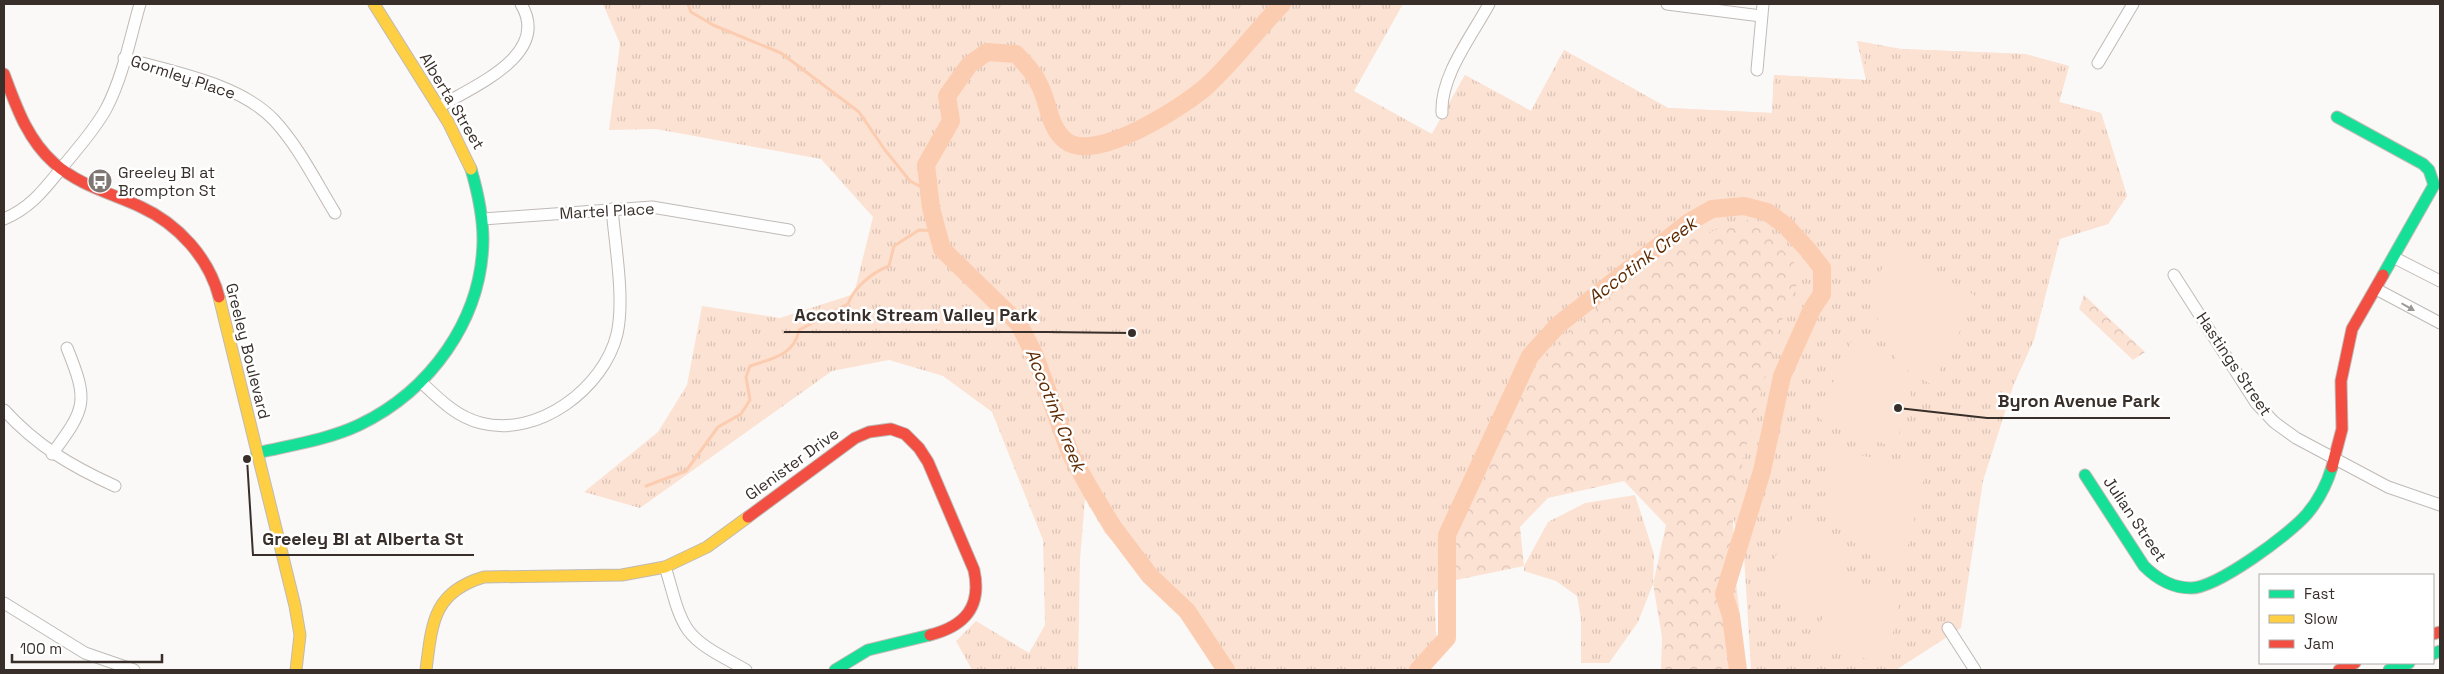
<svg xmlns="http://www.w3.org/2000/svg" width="2444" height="674" viewBox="0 0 2444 674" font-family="'Space Grotesk',sans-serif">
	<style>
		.forest { fill: url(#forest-crowns) }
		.park { fill: url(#park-tufts) }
		.pitch { fill: #fce2d3 }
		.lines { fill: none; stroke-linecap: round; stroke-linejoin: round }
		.stream { stroke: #fcccb0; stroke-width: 3 }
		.river { stroke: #fcccb0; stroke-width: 18 }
		.street-casing { stroke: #bfbab6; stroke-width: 13 }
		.fast-casing { stroke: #bfbab6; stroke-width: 13 }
		.slow-casing { stroke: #bfbab6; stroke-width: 13 }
		.jam-casing { stroke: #bfbab6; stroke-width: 13 }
		.street { stroke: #fefefe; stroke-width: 11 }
		.fast { stroke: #16e098; stroke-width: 11 }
		.slow { stroke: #ffcf43; stroke-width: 11 }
		.jam { stroke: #f24e42; stroke-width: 11 }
		.oneway { fill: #9c9694 }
		.labels { text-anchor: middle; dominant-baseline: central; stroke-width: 5; stroke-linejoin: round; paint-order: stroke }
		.street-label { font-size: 16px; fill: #392f2a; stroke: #fff }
		.poi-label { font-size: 16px; fill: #392f2a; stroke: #fff; text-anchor: start }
		.water-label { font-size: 18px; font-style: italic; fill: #5e2a02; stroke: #fff }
		.leader { fill: none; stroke: #392f2a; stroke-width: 2 }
		.callout-dot { fill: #392f2a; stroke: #fff; stroke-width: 2 }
		.callout-label { font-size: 18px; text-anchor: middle; font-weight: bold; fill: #392f2a; stroke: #fff; stroke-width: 5; stroke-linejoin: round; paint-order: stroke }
	</style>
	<defs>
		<pattern id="forest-crowns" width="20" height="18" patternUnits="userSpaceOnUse" patternTransform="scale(1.25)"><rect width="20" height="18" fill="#fce2d3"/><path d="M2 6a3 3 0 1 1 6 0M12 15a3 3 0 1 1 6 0" fill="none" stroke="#d9c2b5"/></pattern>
		<pattern id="park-tufts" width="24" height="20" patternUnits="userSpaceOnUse" patternTransform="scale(1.25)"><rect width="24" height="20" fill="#fce2d3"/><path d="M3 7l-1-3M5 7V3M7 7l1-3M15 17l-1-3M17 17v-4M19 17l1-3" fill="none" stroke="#d9c2b5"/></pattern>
	</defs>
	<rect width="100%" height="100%" fill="#fbf9f7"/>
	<g class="forest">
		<path d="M1857 41 1901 49 2025 54 2069 66 2059 102 2101 113 2127 196 2108 224 2060 238 1733 518 1734 563 1746 670H1661L1662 637 1653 584 1666 525 1624 481 1548 498 1520 527 1524 566 1446 582 1354 668 1336 90 1432 134 1465 75 1531 111 1564 50 1668 108 1772 113 1774 75 1866 80Z"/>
		<path d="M2084 295 2145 352 2133 360 2079 309Z"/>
	</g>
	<g class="park">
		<path d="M603 4H1403L1354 91 1432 134 1465 75 1531 111 1564 50 1668 108 1772 113 1774 75 1866 80 1868 67 1857 41 1901 49 2025 54 2069 66 2059 102 2101 113 2127 196 2108 224 2060 239 2034 340 2014 384 1983 481 1961 628 1896 670H1751L1744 555 1733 518 1745 450 1780 325 1802 272 1754 218 1667 245 1515 381 1447 519 1434 579 1437 661 1429 670H1233L1105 533 1085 499 1080 559 1078 670H972L956 641 976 621 1029 653 1045 625 1043 540 992 412 943 376 889 360 832 371 640 508 584 492 658 432 687 385 702 306 780 318 854 294 873 217 821 159 656 129 609 130 620 44Z"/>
		<path d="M1635 495 1654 554 1653 584 1638 622 1609 663H1581V619L1577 596 1556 581 1524 571V566L1548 522 1585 503Z"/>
	</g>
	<g class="pitch">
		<path d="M1892 248 1974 295 1976 300 1932 385C1925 380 1916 376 1909 371 1885 354 1872 316 1876 287 1879 273 1885 260 1892 248Z"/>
		<path d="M1856 331C1881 346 1911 367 1911 400 1912 411 1897 436 1893 447L1821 420 1819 414Z"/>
		<path d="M1830 449 1926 469 1903 567C1874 564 1844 540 1833 512 1826 493 1829 469 1830 449Z"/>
		<path d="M1793 516C1801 518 1809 519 1816 523 1832 530 1851 560 1846 578 1841 594 1827 607 1816 619L1762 588Z"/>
		<path d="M1864 584H1888L1903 587 1886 663 1810 646C1819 618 1836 593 1864 584Z"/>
	</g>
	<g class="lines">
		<g class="stream">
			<path d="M688 4 691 12 713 25 781 53 859 112 885 150 910 181 929 191"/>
			<path d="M646 486 686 471 718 427 741 414 750 400 746 377 750 366C771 359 795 355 799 330L848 304C854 287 873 272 889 266L894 246 919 230 938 231"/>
		</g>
		<g class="river">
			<path d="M1226 670 1187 611 1150 576 1113 527 1090 489 1070 453 1035 356 1019 324 942 249 931 208 926 165 951 121 947 96 969 65 987 52 1016 54C1025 63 1034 73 1039 84 1049 102 1048 127 1066 141 1095 164 1185 106 1208 85 1233 62 1258 29 1282 4"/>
			<path d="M1418 670 1447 638V535L1530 356 1558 325 1689 222 1712 209 1744 206 1767 212 1785 225 1808 250 1822 268V294L1812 309 1782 376 1762 471 1724 594 1731 616 1738 670"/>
		</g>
		<defs>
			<g id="street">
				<path d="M1667 4 1761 16"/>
				<path d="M124 58C171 72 239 83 274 120 299 147 316 182 335 213"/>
				<path d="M2098 63 2133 4"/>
				<path d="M1757 70 1763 4"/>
				<path d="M439 107C473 86 552 55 521 4"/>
				<path d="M1442 113C1440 76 1472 36 1489 4"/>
				<path d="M4 219C30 208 43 191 60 170 76 150 94 131 106 109 123 77 130 38 140 4"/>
				<path d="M483 219 652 207 789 230"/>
				<path d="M2395 258 2440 281"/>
				<path d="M2174 275 2256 403 2274 422 2296 438 2388 487 2440 505"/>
				<path d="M2376 289 2440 323"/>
				<path d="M422 383C440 400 457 417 481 423 538 438 604 388 617 334 625 299 615 245 612 209"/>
				<path d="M4 410C37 446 71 466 115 486"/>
				<path d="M52 454C86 408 89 402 67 348"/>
				<path d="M665 567C672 587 676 613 688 630 701 648 728 659 746 670"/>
				<path d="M4 603 85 653 134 670"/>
				<path d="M1948 628 1975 670"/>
			</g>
			<g id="fast">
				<path d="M2337 117 2423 164 2429 170 2434 185 2383 275"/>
				<path d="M257 453C291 445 327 440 359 425 430 391 482 320 483 240 483 215 478 193 471 169"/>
				<path d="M2085 475 2144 566C2157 579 2173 588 2191 588 2217 588 2290 534 2307 514 2318 501 2327 484 2332 467"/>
				<path d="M2433 654 2440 651"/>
				<path d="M835 670 868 650 930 635"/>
				<path d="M2389 670 2409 663"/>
			</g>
			<g id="slow">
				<path d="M374 4 448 122 471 169"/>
				<path d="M219 297 295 606 300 635 296 670"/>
				<path d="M426 670C432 623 433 592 484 577L622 575 665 567 707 547 748 517"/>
			</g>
			<g id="jam">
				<path d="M4 74C16 106 27 139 54 163 80 186 111 193 141 207 178 224 209 258 219 297"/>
				<path d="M2332 467 2342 429 2341 381 2352 329 2383 275"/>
				<path d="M748 517 855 438 869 432 891 429 905 434 919 448 928 462 974 570C982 607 965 626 930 635"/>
				<path d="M2433 634 2440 632"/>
				<path d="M2339 670 2355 663"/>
			</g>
		</defs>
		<use href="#street" class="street-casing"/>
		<use href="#fast" class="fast-casing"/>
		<use href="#slow" class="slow-casing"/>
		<use href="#jam" class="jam-casing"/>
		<use href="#street" class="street"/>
		<use href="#fast" class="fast"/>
		<use href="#slow" class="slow"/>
		<use href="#jam" class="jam"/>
	</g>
	<defs><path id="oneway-solid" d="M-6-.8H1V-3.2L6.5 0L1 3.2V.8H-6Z" transform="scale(1.25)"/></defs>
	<use class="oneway" href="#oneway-solid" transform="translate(2408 307) rotate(30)"/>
	<defs>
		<symbol id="bus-disc" viewBox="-11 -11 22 22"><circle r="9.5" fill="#7d7672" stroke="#fff"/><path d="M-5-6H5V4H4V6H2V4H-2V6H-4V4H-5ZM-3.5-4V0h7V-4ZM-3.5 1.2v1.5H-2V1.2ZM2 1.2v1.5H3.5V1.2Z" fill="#fff"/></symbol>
	</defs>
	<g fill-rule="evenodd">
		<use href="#bus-disc" x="86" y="167" width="28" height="28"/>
	</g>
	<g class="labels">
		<g class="street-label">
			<text transform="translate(183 77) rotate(18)">Gormley Place</text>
			<text transform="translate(452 101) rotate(59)">Alberta Street</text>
			<text transform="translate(607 211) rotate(-3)">Martel Place</text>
			<text transform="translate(248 351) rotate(76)">Greeley Boulevard</text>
			<text transform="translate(2234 364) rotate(56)">Hastings Street</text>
			<text transform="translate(792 464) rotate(-36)">Glenister Drive</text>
			<text transform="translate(2135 519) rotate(56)">Julian Street</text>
		</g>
		<g class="poi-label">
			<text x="118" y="172">Greeley Bl at<tspan x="118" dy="18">Brompton St</tspan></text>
		</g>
		<g class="water-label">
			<text transform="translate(1642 260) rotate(-37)">Accotink Creek</text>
			<text transform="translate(1056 410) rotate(68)">Accotink Creek</text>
		</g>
	</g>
	<path class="leader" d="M1132 333L1047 332H784M1898 408L1987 418H2170M247 459L253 555H474"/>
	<g class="callout-dot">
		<circle cx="1132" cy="333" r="5"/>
		<circle cx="1898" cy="408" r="5"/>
		<circle cx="247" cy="459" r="5"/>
	</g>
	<g class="callout-label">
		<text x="916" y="321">Accotink Stream Valley Park</text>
		<text x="2079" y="407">Byron Avenue Park</text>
		<text x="363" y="545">Greeley Bl at Alberta St</text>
	</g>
	<rect width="2444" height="674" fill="none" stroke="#392f2a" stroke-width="10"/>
	<rect x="2259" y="574" width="175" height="90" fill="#ffffff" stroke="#b0acaa"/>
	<rect x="2269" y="590" width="25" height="8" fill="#16e098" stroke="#b0acaa"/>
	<text x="2304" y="599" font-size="15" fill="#392f2a">Fast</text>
	<rect x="2269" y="615" width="25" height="8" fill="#ffcf43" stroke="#b0acaa"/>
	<text x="2304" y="624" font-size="15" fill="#392f2a">Slow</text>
	<rect x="2269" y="640" width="25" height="8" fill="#f24e42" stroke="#b0acaa"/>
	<text x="2304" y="649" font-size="15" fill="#392f2a">Jam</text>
	<path d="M12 654v8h150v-8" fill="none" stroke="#392f2a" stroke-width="2.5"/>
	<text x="20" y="654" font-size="15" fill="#392f2a" stroke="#ffffff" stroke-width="4" paint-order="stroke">100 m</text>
</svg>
